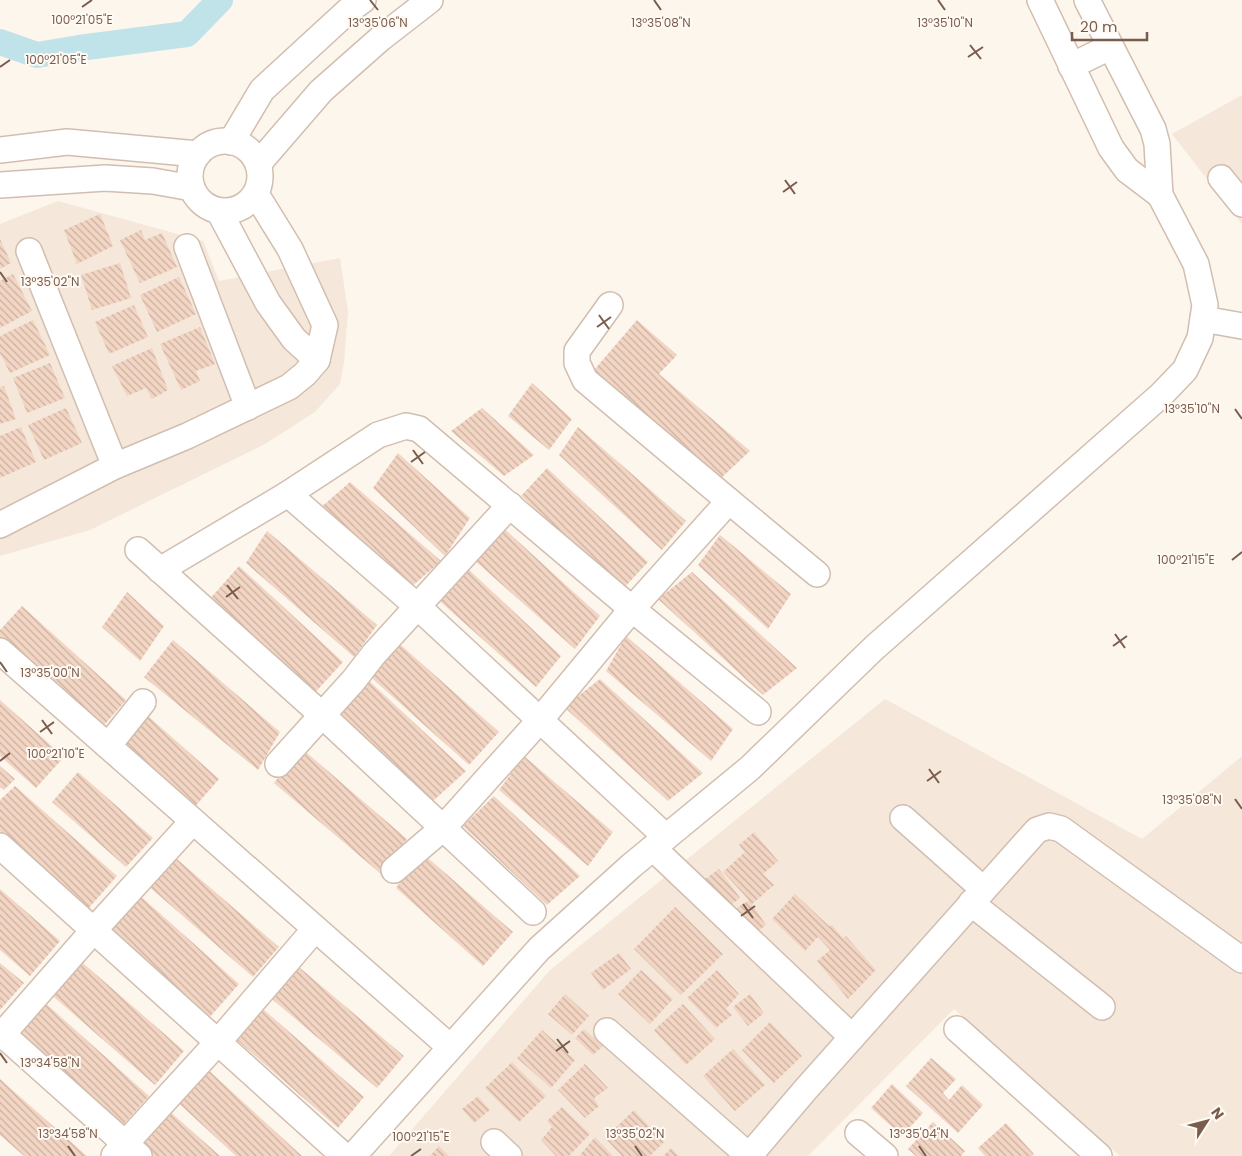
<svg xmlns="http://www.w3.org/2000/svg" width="1242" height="1156" viewBox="0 0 1242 1156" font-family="Poppins,sans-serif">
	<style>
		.residential { fill: #f5e8da }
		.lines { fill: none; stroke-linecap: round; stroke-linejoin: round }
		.canal { stroke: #bfe3e8; stroke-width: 26 }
		.building { fill: url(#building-back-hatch) }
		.minor-casing { stroke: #d1beb0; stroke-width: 28 }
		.minor { stroke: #fff; stroke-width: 25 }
		.ticks { fill: none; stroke: #7a5c4d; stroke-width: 2 }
		.ticks-label { font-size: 12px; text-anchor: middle; fill: #7a5c4d; stroke: #fffaf3; stroke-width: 4; stroke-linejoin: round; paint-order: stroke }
	</style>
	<defs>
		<pattern id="building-back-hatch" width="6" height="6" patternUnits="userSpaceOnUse" patternTransform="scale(1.25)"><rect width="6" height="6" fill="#f3d5c3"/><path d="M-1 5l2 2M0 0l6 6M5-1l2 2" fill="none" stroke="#cab0a1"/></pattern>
	</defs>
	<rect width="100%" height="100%" fill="#fdf6ec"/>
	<g class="residential">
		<path d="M1242 95V224L1172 134Z"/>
		<path d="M58 201 203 241 219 281 340 258 348 311 344 362 340 384 315 412 265 444 90 530 0 556V224Z"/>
		<path d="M885 699 1142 839 1242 756V1156H1120L954 1009 808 1156H389L550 970Z"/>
	</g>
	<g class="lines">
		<path class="canal" d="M0 42 37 55 79 48 187 34 220 0"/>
	</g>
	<g class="building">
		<path d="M100 214 113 246 77 264 64 230Z"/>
		<path d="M141 230 145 240 162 233 177 267 140 283 120 240Z"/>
		<path d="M0 239 11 263 0 269Z"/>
		<path d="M120 263 131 298 92 310 81 275Z"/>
		<path d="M13 274 32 311 0 328V281Z"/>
		<path d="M179 277 196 314 157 332 140 295Z"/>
		<path d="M134 305 148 337 109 354 95 322Z"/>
		<path d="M33 320 50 355 10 373 0 353V336Z"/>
		<path d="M637 320 677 355 659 374 750 451 718 481 588 377Z"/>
		<path d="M200 327 215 364 196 371 200 381 181 390 160 344Z"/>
		<path d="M152 348 168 390 152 399 146 388 127 396 112 366Z"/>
		<path d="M50 363 65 398 27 413 13 378Z"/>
		<path d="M532 383 572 419 549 450 508 416Z"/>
		<path d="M4 386 16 419 0 424V387Z"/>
		<path d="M66 408 82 443 44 460 28 425Z"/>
		<path d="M482 408 534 455 504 476 451 431Z"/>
		<path d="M21 427 36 462 0 478V436Z"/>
		<path d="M578 427 686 521 662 550 559 455Z"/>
		<path d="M398 453 470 518 445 556 373 488Z"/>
		<path d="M547 468 648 562 623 589 521 496Z"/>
		<path d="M350 482 441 561 410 588 319 509Z"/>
		<path d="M500 525 600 616 575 649 473 559Z"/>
		<path d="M267 531 377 625 354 657 246 563Z"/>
		<path d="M720 535 791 594 768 629 698 565Z"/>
		<path d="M464 565 561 656 536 687 434 596Z"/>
		<path d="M239 566 343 662 311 697 208 601Z"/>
		<path d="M692 572 797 668 763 695 658 599Z"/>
		<path d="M127 592 164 626 140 661 102 627Z"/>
		<path d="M22 606 126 700 99 731 0 642V630Z"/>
		<path d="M626 636 733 729 711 761 606 671Z"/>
		<path d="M394 639 499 732 469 765 365 672Z"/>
		<path d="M173 640 280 732 258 770 144 677Z"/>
		<path d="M365 677 466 771 431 803 329 708Z"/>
		<path d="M600 679 703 773 668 801 564 707Z"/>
		<path d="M0 700 64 757 36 788 0 756Z"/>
		<path d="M148 716 219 779 192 810 121 747Z"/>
		<path d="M300 747 407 839 381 874 274 783Z"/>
		<path d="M524 756 613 832 588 866 499 790Z"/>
		<path d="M0 766 15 779 4 790 0 787Z"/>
		<path d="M78 772 153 838 126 867 52 802Z"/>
		<path d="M15 786 117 876 88 909 0 831V800Z"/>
		<path d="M494 796 580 876 547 905 463 826Z"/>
		<path d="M754 832 778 861 763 874 774 885 752 904 766 925 752 935 734 910 749 900 723 872 745 852 739 845Z"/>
		<path d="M421 852 513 932 483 966 396 888Z"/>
		<path d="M170 853 279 947 253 977 145 883Z"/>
		<path d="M719 869 740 898 727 908 705 879Z"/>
		<path d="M0 889 60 941 30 976 0 950Z"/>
		<path d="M137 893 239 984 209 1018 108 927Z"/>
		<path d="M795 894 829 926 832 925 843 938 846 936 876 970 848 999 817 961 830 950 818 937 805 951 772 919Z"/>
		<path d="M675 907 723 954 681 995 634 949Z"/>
		<path d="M619 953 631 969 603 990 591 973Z"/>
		<path d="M76 957 184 1051 155 1085 47 991Z"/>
		<path d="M293 962 404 1056 377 1088 266 994Z"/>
		<path d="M0 963 24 983 0 1010Z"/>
		<path d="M641 970 673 999 650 1024 618 994Z"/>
		<path d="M717 970 739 994 726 1009 732 1015 716 1028 687 998Z"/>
		<path d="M565 994 589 1016 572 1035 548 1014Z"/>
		<path d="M750 994 764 1013 748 1026 733 1007Z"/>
		<path d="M42 1000 149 1096 122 1126 15 1030Z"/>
		<path d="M256 1003 364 1097 338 1128 230 1034Z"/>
		<path d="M683 1004 715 1039 686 1065 654 1030Z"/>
		<path d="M770 1022 802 1056 774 1083 742 1050Z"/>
		<path d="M584 1029 603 1046 593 1055 575 1038Z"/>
		<path d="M542 1030 575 1060 551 1088 517 1058Z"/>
		<path d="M733 1049 765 1085 735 1111 703 1076Z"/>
		<path d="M931 1058 956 1079 943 1093 949 1100 962 1085 983 1105 958 1133 906 1086Z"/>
		<path d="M512 1062 546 1096 519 1122 485 1088Z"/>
		<path d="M585 1064 608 1088 594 1098 599 1106 585 1118 558 1090Z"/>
		<path d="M204 1066 302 1156H236L174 1099Z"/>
		<path d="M0 1079 87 1156H24L0 1135Z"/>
		<path d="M892 1084 923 1113 902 1136 871 1108Z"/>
		<path d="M478 1096 490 1110 474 1123 462 1109Z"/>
		<path d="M562 1107 590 1134 569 1156H556L541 1140 552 1127 547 1121Z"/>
		<path d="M167 1109 220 1156H154L138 1142Z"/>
		<path d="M634 1110 664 1142 650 1156H622L605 1138Z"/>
		<path d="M933 1122 965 1151 961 1156H916L908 1149Z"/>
		<path d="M1006 1123 1034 1154 1032 1156H985L978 1148Z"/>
		<path d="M595 1137 613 1156H579Z"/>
		<path d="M439 1146 449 1156H430Z"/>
		<path d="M671 1148 679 1156H663Z"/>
	</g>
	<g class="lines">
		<defs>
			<g id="minor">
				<path d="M1040 0 1111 148 1127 170 1160 195"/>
				<path d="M1071 66 1110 47"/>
				<circle cx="225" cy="176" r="35"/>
				<path d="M231 142 262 90 349 10 363 0"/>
				<path d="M0 150 67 142 198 154"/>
				<path d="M258 164 321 91 381 38 430 0"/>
				<path d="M1221 178 1242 204"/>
				<path d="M0 185 105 178 153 181 192 188"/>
				<path d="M219 211 268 303 294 339 317 360"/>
				<path d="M187 247 248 407"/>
				<path d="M29 251 115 466"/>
				<path d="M610 305 577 351V363L585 380 729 501"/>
				<path d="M1203 319 1242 326"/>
				<path d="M288 494 418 607 666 837"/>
				<path d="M0 525 115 466 187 436 289 387 305 374 317 360 325 325 290 249 256 194"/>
				<path d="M138 550 322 715 533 912"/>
				<path d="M160 570 288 494 378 435 406 426 419 429 632 609 758 712"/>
				<path d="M0 651 450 1047"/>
				<path d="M108 746 143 702"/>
				<path d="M278 764 353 681 374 654 510 505"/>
				<path d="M903 818 983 889"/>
				<path d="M0 846 344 1156"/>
				<path d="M653 848 852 1037"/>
				<path d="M394 870 443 828 540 720 632 609 729 501 817 574"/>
				<path d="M971 903 1102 1007"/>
				<path d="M957 1029 1099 1156"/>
				<path d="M607 1031 749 1156"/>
				<path d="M0 1032 139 1156"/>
				<path d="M0 1037 93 931 193 821"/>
				<path d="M858 1133 885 1156"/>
				<path d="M494 1142 509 1156"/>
				<path d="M114 1156 218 1042 315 929"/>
				<path d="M353 1156 539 949 631 866 750 768 874 648 1161 395 1185 370 1200 338 1205 305 1196 264 1160 195 1157 144 1153 129 1087 0"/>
				<path d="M749 1156 806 1089 1037 830 1049 826 1061 829 1242 960"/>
			</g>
		</defs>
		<use href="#minor" class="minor-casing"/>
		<use href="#minor" class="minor"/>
	</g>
	<path class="ticks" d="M370 0 378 10M654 0 661 10M938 0 945 10M82 7 92 0M970 45 981 59M968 57 983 47M0 67 10 60M785 180 795 194M783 192 797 182M0 272 7 282M599 315 609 329M597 327 611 317M1235 409 1242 419M413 450 423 464M411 462 425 452M1232 560 1242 552M227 585 238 599M226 597 240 587M1115 634 1125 648M1113 646 1127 636M0 662 7 672M42 720 52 734M40 732 54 722M0 761 10 753M929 769 939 783M927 781 941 771M1235 799 1242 809M743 904 753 918M741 916 755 906M557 1039 568 1053M556 1051 570 1041M0 1053 7 1063M68 1146 75 1156M635 1146 642 1156M919 1146 926 1156M411 1156 421 1149"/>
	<g class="ticks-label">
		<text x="82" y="24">100°21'05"E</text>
		<text x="378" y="27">13°35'06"N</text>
		<text x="661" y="27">13°35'08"N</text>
		<text x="945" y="27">13°35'10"N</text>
		<text x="56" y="64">100°21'05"E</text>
		<text x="50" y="286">13°35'02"N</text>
		<text x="1192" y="413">13°35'10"N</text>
		<text x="1186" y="564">100°21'15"E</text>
		<text x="50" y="677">13°35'00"N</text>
		<text x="56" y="758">100°21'10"E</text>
		<text x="1192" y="804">13°35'08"N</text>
		<text x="50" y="1067">13°34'58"N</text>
		<text x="68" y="1138">13°34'58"N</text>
		<text x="635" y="1138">13°35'02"N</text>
		<text x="919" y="1138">13°35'04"N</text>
		<text x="421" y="1141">100°21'15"E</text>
	</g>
	<g transform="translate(1207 1121) rotate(54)" stroke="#fffaf3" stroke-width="4" paint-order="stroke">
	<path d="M0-4L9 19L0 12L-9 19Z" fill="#7a5c4d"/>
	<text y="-8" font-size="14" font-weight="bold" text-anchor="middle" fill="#7a5c4d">N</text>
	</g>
	<path d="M1072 32v8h75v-8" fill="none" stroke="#7a5c4d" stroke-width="2.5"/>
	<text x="1080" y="32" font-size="15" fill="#7a5c4d" stroke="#fffaf3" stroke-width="4" paint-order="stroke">20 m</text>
</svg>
